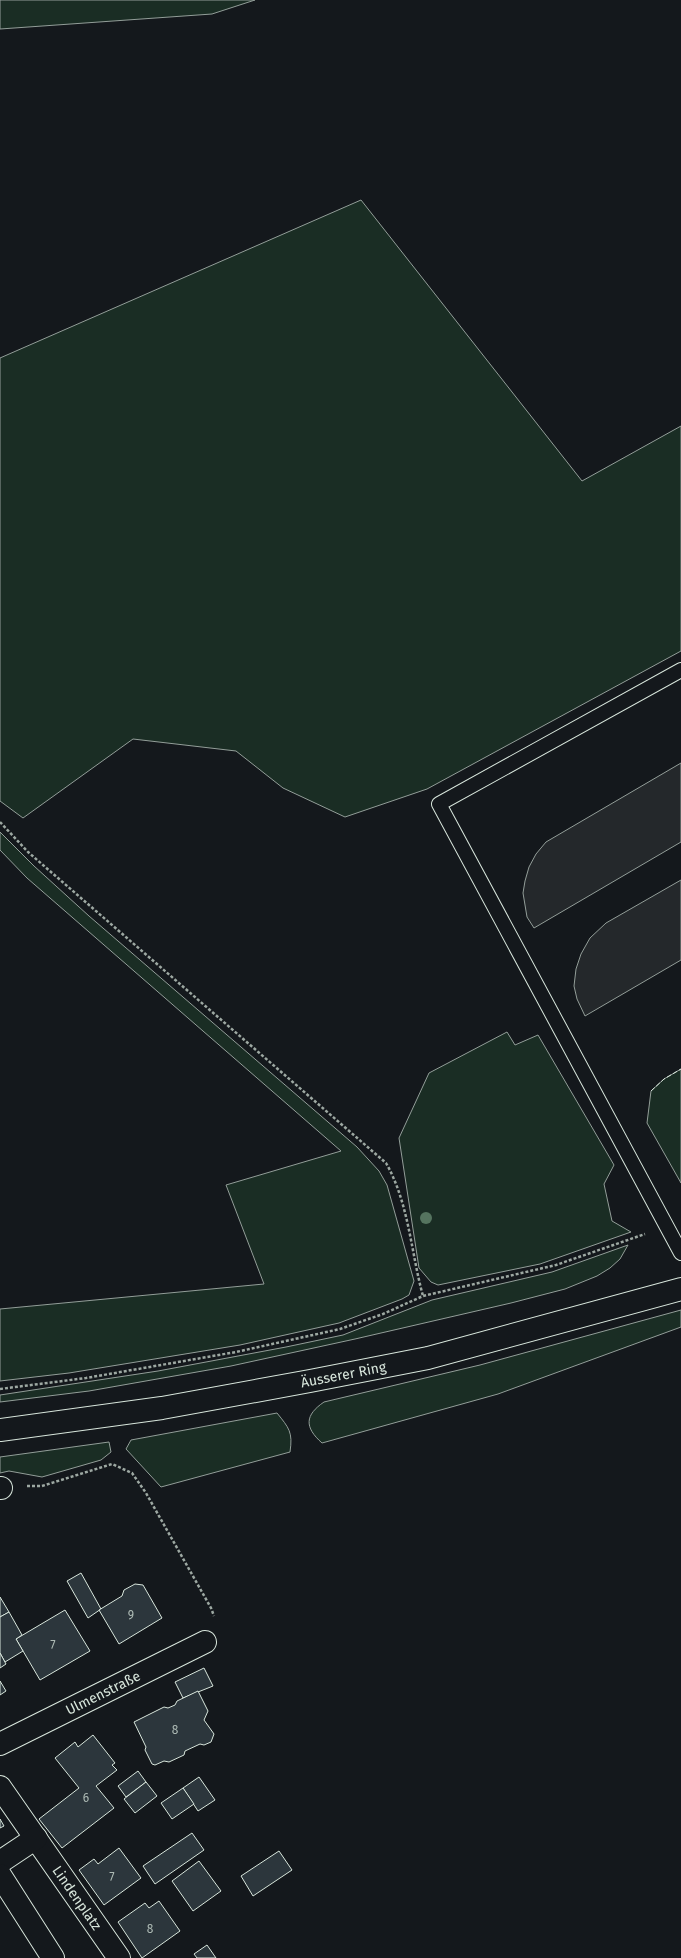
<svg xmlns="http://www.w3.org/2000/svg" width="681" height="1958" viewBox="0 0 681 1958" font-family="'Fira Sans',sans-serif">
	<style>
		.green { fill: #1a2d24; stroke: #939e99 }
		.parking { fill: #24282b; stroke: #939e99 }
		.building { fill: #2c363c; stroke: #d8e6dc }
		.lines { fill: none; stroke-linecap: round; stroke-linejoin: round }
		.service-casing { stroke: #d8e6dc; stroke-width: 16 }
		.minor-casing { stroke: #d8e6dc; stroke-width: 24 }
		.primary-casing { stroke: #d8e6dc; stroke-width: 24 }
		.path { stroke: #9da8a2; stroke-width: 2.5; stroke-dasharray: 3 2; stroke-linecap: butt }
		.service { stroke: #14181c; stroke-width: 14 }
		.minor { stroke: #14181c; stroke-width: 22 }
		.primary { stroke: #14181c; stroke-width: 22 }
		.fence { stroke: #d8e6dc; stroke-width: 1; stroke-dasharray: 5 2; stroke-linecap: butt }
		.tree { fill: #55745f }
		.labels { text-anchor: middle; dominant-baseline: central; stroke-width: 3; stroke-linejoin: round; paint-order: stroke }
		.number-label { font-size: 12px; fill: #adbab4 }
		.street-label { font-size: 14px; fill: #d8e6dc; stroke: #14181c }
	</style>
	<rect width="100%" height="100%" fill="#14181c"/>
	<g class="green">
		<path d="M0 0H255L212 14 0 29Z"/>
		<path d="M361 200 582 481 681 426V651L427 789 345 817 283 788 236 751 133 739 23 818 0 801V358Z"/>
		<path d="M0 832 34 866 89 916 357 1147 379 1171 387 1185 414 1281 409 1295 402 1299 339 1323 240 1345 69 1373 0 1381V1309L264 1284 226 1185 341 1151 27 878 0 850Z"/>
		<path d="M507 1032 515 1045 538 1035 614 1165 604 1184 612 1221 631 1232 540 1264 438 1285 431 1282 419 1268 399 1138 429 1073Z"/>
		<path d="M681 1069V1183L647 1123 651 1091 664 1079Z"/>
		<path d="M628 1245 620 1259 610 1268 597 1276 565 1289 511 1303 355 1339 231 1366 89 1391 0 1402V1395L158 1371 286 1347 343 1335 432 1300 552 1272Z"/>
		<path d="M681 1310V1327L498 1394 322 1443C304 1427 305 1415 324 1402L480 1365Z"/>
		<path d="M277 1413C289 1428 293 1432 290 1452L161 1487 126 1449 131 1440Z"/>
		<path d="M109 1442 111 1452 101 1460 42 1477 9 1471 0 1473V1457Z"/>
	</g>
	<g class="parking">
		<path d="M681 763V842L534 928 527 917 523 893 525 881 529 867 536 854 546 842Z"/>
		<path d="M681 880V960L585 1016 577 999 574 986 576 969 581 954 590 938 606 923Z"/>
	</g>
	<g class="building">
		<path d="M81 1573 101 1609 88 1618 67 1581Z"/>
		<path d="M135 1584 143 1585 162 1618 119 1644 99 1610 122 1596 124 1590Z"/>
		<path d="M0 1597 9 1612 0 1617Z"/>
		<path d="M65 1610 90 1651 40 1680 16 1639Z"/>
		<path d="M9 1612 22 1635 16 1639 23 1651 5 1662 0 1653V1617Z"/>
		<path d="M0 1653 6 1664 0 1668Z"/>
		<path d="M204 1668 213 1686 183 1698 175 1682Z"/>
		<path d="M0 1681 6 1691 0 1695Z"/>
		<path d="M198 1691 208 1711 204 1720 214 1734 211 1742 204 1745 200 1744 185 1751 184 1755 169 1762 164 1761 155 1765 152 1764 145 1750 146 1747 134 1722 164 1707 168 1708 175 1705 177 1701Z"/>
		<path d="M93 1735 115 1763 112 1765 117 1770 96 1786 114 1808 62 1848 39 1819 79 1788 55 1758 75 1742 78 1747Z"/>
		<path d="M138 1771 146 1782 126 1797 118 1786Z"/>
		<path d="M199 1777 215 1800 198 1811 183 1788Z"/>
		<path d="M146 1782 157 1796 135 1813 124 1799Z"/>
		<path d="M183 1788 194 1804 172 1819 161 1803Z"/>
		<path d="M0 1819 4 1826 0 1828Z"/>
		<path d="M192 1833 204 1850 155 1884 143 1866Z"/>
		<path d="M119 1848 141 1878 104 1905 79 1870 94 1859 98 1864Z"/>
		<path d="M279 1851 292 1870 253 1896 241 1876Z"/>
		<path d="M199 1861 221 1891 193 1911 172 1881Z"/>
		<path d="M159 1901 180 1931 142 1958 118 1922 145 1903 149 1908Z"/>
		<path d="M207 1945 216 1958H197L194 1954Z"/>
	</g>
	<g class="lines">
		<defs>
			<path id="service" d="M681 670 439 804 681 1253"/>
			<g id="minor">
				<path d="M0 1488H1"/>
				<path id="s1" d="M0 1744 205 1642"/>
				<path id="s2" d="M0 1787 119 1958"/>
				<path d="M0 1862 36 1838"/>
				<path d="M0 1875 53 1958"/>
			</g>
			<g id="primary">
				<path id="s3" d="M0 1430 162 1408 310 1381 428 1358 681 1289"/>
			</g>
		</defs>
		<use href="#service" class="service-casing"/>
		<use href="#minor" class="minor-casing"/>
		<use href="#primary" class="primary-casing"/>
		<g class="path">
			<path d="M0 822 28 852 386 1163C409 1203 411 1253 423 1296"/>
			<path d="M0 1389 86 1378 236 1352 340 1329 383 1314 423 1296 556 1265 645 1234"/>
			<path d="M27 1486H42L112 1464 132 1473 146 1493 211 1608 214 1616"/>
		</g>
		<use href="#service" class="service"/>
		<use href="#minor" class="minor"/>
		<use href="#primary" class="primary"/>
		<path class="fence" d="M651 1091 664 1079 681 1069"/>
	</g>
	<circle class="tree" cx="426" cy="1218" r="6"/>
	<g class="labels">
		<g class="number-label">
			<text x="131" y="1615">9</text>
			<text x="53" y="1645">7</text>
			<text x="175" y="1730">8</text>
			<text x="86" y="1798">6</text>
			<text x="112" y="1877">7</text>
			<text x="150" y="1929">8</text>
		</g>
		<g class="street-label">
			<text stroke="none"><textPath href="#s3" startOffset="348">Äusserer Ring</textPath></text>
			<text stroke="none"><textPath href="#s1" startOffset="115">Ulmenstraße</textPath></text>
			<text stroke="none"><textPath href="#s2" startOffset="135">Lindenplatz</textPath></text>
		</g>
	</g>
</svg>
